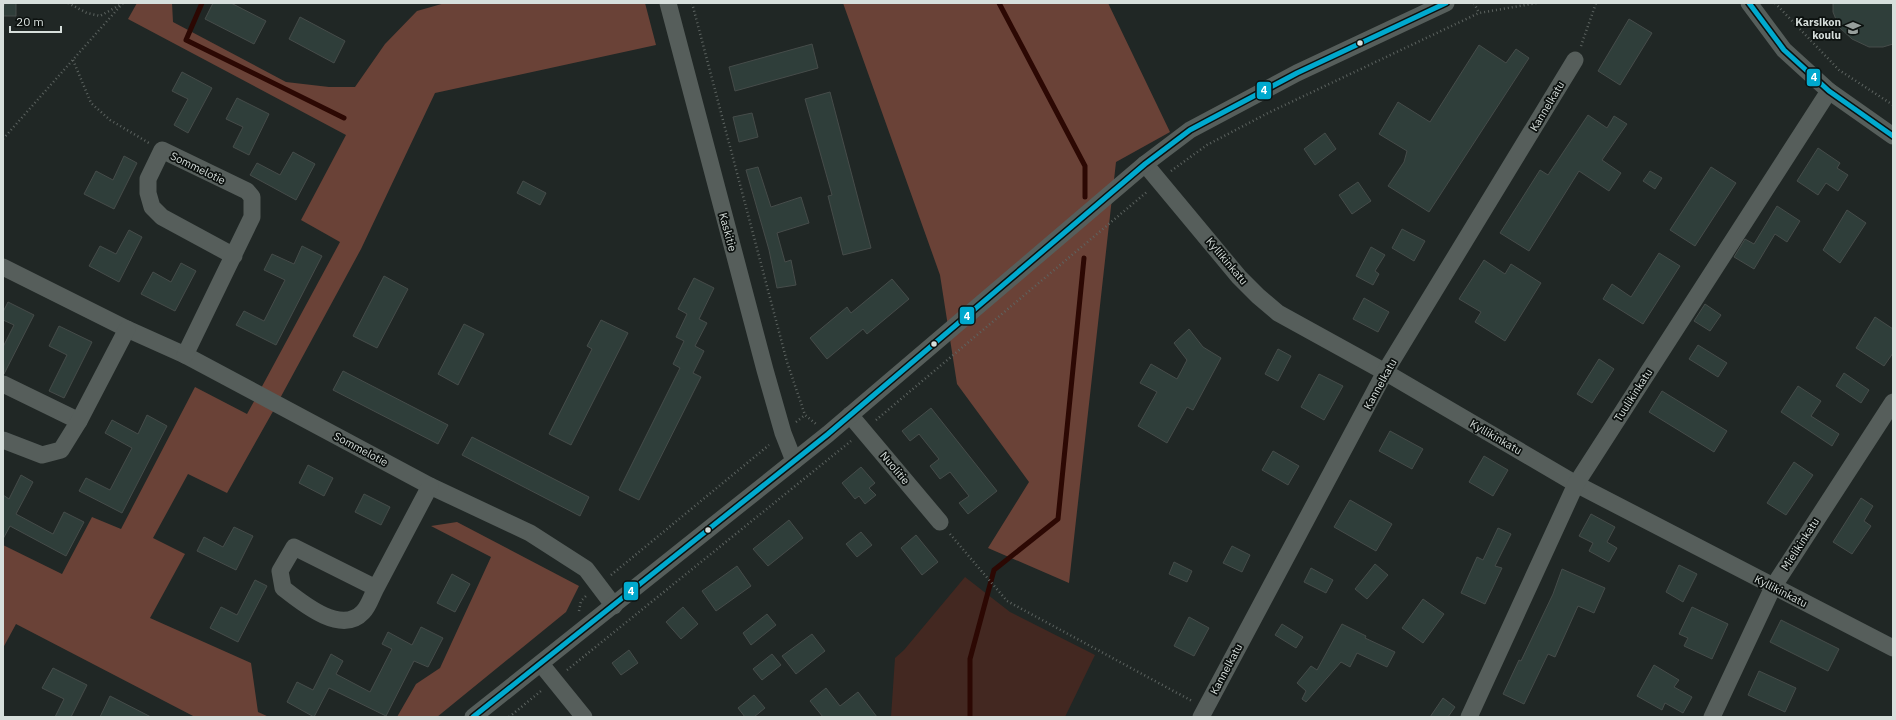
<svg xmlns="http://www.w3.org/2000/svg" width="1896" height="720" viewBox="0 0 1896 720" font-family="'IBM Plex Sans',sans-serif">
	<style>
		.green { fill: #432821 }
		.forest { fill: #6a4237 }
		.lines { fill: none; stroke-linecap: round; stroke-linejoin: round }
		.stream { stroke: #2c0803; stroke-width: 5 }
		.building { fill: #2f3e3a; stroke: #464c4a }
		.path { stroke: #5d6461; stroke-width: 2.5; stroke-dasharray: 1 3; stroke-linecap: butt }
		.minor { stroke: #565e5b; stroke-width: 17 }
		.bus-1-casing { stroke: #0c110f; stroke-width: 8 }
		.bus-1 { stroke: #00a9ce; stroke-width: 5 }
		.bus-dot { fill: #d7dfdc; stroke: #0c110f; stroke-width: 1.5 }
		.labels { text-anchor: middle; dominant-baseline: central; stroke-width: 3.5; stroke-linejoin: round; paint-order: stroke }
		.poi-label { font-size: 11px; font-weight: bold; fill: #d7dfdc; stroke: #0c110f; text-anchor: end }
		.street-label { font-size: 11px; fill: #d7dfdc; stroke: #0c110f }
		.line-badge { stroke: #0c110f; stroke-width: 1.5 }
		.badge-label { font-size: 11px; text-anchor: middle; font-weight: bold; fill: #fff }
	</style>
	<rect width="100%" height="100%" fill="#202725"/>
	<path class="green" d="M965 577 1010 612 1095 655 1065 717H891L895 658 904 650Z"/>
	<g class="forest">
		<path d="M137 3H172L173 22 286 82 329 87H355L385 44 417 11 445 3H645L656 45 435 93 361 249 278 402 259 392 340 242 301 220 346 135 128 19Z"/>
		<path d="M843 3H1108L1170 132 1116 162 1069 583 988 548 1029 482 957 384 940 275Z"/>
		<path d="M195 387 247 414 257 396 276 406 227 493 188 474 153 538 185 554 150 618 251 663 258 712 269 717H195L16 624 3 648V545L62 574 92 517 121 529Z"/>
		<path d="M457 522 579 586 566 612 437 717H397L416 684 440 668 491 557 431 526Z"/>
	</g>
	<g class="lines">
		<g class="stream">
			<path d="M202 3 186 40 344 118"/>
			<path d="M999 3 1085 166V197"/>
			<path d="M970 717V659L994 570 1058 519 1084 258"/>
		</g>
	</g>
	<g class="building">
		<path d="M5 3H16V16H3V8Z"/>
		<path d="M213 3H231L266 21 254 44 205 19Z"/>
		<path d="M1833 3H1893V44L1883 47H1869L1852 39 1839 27 1833 12Z"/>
		<path d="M300 17 345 41 334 63 289 39Z"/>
		<path d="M1629 19 1652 33 1620 85 1598 71Z"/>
		<path d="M812 44 818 68 735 91 729 67Z"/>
		<path d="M1479 45 1506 63 1516 49 1529 58 1429 212 1388 186 1404 162 1407 151 1379 134 1398 102 1430 122Z"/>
		<path d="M182 72 212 88 188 133 174 125 188 99 172 91Z"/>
		<path d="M830 92 871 248 843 255 828 196 832 195 805 99Z"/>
		<path d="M237 98 269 114 249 155 233 147 243 127 226 119Z"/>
		<path d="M752 113 758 137 739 142 733 117Z"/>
		<path d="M1588 115 1607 128 1614 116 1627 124 1602 160 1621 173 1609 191 1579 171 1529 251 1500 233 1540 170 1548 175Z"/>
		<path d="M1325 133 1336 149 1315 165 1304 149Z"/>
		<path d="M1818 148 1840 163 1837 168 1848 175 1838 191 1826 183 1818 195 1797 181Z"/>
		<path d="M293 152 315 164 296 200 250 175 257 163 280 175Z"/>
		<path d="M124 156 137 163 114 209 84 194 96 171 113 180Z"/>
		<path d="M758 167 771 207 801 197 809 223 777 233 785 262 791 260 796 285 777 288 769 250 746 170Z"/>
		<path d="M1711 167 1736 183 1695 246 1670 230Z"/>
		<path d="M1650 171 1662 178 1655 189 1643 181Z"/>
		<path d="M523 181 546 193 540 205 517 193Z"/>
		<path d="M1358 182 1371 201 1352 214 1339 195Z"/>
		<path d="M1777 206 1800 221 1787 242 1775 234 1754 269 1734 257 1745 239 1754 244Z"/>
		<path d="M1847 210 1866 223 1840 263 1823 250Z"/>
		<path d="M1402 229 1425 241 1414 261 1392 248Z"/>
		<path d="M129 230 142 237 119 282 89 266 100 246 116 254Z"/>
		<path d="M302 246 322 256 276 345 236 325 244 311 264 321 285 280 264 270 272 254 294 264Z"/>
		<path d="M1371 247 1385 255 1375 271 1379 274 1373 285 1356 276Z"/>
		<path d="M1659 253 1680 266 1643 324 1603 299 1612 284 1631 297Z"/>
		<path d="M1484 260 1505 274 1511 264 1541 283 1505 341 1475 322 1481 312 1459 299Z"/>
		<path d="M181 263 196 271 175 311 141 294 153 272 171 282Z"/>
		<path d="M384 276 408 289 377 348 353 336Z"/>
		<path d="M694 278 714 288 699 319 707 323 695 346 704 351 693 373 701 377 639 500 619 490 680 368 673 364 684 341 676 337 687 314 678 309Z"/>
		<path d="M892 279 909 299 867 334 863 329 827 359 810 338 847 307 851 313Z"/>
		<path d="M1364 298 1389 312 1378 332 1353 319Z"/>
		<path d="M8 302 34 315 4 374 3 347 14 325 3 320V312Z"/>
		<path d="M1705 304 1721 315 1710 331 1694 321Z"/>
		<path d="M1875 317 1893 329V353L1884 366 1856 348Z"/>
		<path d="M601 320 628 333 571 445 549 434 592 349 587 346Z"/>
		<path d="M464 324 484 334 458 385 438 374Z"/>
		<path d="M59 326 92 342 64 398 49 391 67 355 49 346Z"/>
		<path d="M1189 329 1203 347 1221 358 1193 410 1187 407 1167 443 1138 426 1157 392 1140 383 1151 364 1177 379 1187 360 1174 343Z"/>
		<path d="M1698 345 1727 363 1718 377 1689 359Z"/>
		<path d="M1278 349 1291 356 1278 381 1265 374Z"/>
		<path d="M1599 359 1614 369 1592 403 1577 394Z"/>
		<path d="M343 371 448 425 438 444 333 390Z"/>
		<path d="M1844 373 1869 390 1861 403 1836 386Z"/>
		<path d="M1319 374 1343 386 1324 420 1301 407Z"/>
		<path d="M1798 386 1821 401 1811 416 1839 434 1832 446 1781 412Z"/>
		<path d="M1662 391 1727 431 1714 452 1649 412Z"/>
		<path d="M931 408 997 491 968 514 959 503 969 496 950 472 940 479 930 466 939 459 919 434 910 441 902 431Z"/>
		<path d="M147 415 167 426 122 513 79 491 86 478 110 490 132 448 105 433 112 420 138 434Z"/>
		<path d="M1390 431 1423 449 1412 469 1379 451Z"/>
		<path d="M472 437 589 497 580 516 462 455Z"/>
		<path d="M1273 451 1299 466 1288 485 1262 470Z"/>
		<path d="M1484 456 1508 470 1493 496 1469 482Z"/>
		<path d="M1794 462 1813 475 1786 515 1767 503Z"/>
		<path d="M308 465 333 478 324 496 299 483Z"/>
		<path d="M861 467 875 483 869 488 876 495 865 504 859 496 855 499 842 483Z"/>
		<path d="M21 475 33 482 16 514 53 534 64 512 84 522 66 556 10 526 3 539V495L9 499Z"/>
		<path d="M364 494 390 507 381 525 355 512Z"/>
		<path d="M1861 498 1873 506 1864 521 1871 526 1852 554 1833 542Z"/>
		<path d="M1350 500 1392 524 1376 551 1334 527Z"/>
		<path d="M1591 514 1615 527 1607 542 1617 548 1609 562 1589 551 1593 543 1579 536Z"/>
		<path d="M789 520 803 538 768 566 753 549Z"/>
		<path d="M234 527 253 536 236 570 197 551 204 537 223 547Z"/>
		<path d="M1498 528 1511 534 1495 566 1502 568 1485 604 1461 593 1477 557 1483 560Z"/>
		<path d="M861 532 872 545 857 557 846 544Z"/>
		<path d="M916 535 938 562 922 575 901 548Z"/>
		<path d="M1232 546 1250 555 1242 572 1223 563Z"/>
		<path d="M1174 562 1192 571 1187 582 1169 574Z"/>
		<path d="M1375 564 1388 575 1367 599 1355 589Z"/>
		<path d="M1679 565 1697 574 1683 602 1666 592Z"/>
		<path d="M737 566 751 586 716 611 702 591Z"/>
		<path d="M1311 568 1333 580 1326 593 1304 582Z"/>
		<path d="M1562 569 1605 588 1594 613 1578 606 1555 657 1548 654 1524 704 1503 694 1519 660 1521 661 1553 594Z"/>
		<path d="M452 574 470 584 455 612 437 603Z"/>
		<path d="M255 580 267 586 238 642 210 628 221 607 237 615Z"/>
		<path d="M1423 599 1444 614 1423 643 1402 628Z"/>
		<path d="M683 607 698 624 681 639 666 622Z"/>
		<path d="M1692 607 1728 624 1712 659 1684 646 1688 638 1679 634Z"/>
		<path d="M767 614 776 625 751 645 743 633Z"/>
		<path d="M1189 617 1209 628 1194 656 1174 646Z"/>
		<path d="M1781 620 1839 649 1828 671 1770 642Z"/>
		<path d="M1282 624 1303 637 1296 648 1275 635Z"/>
		<path d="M1342 624 1366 636 1365 638 1395 652 1387 667 1357 653 1350 667 1341 662 1306 702 1302 699 1306 691 1297 683 1311 666 1317 670Z"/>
		<path d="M421 627 443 638 428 667 414 661 386 716 329 688 314 717 287 702 297 682 313 690 331 654 343 661 336 674 370 692 392 649 382 644 388 632 412 645Z"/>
		<path d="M812 634 825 651 796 674 782 656Z"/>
		<path d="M629 650 638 663 621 675 612 663Z"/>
		<path d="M772 654 781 665 762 680 753 669Z"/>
		<path d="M1654 665 1679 680 1674 687 1692 697 1683 713 1665 703 1662 710 1637 696Z"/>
		<path d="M53 668 87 685 71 717H55L64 699 42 688Z"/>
		<path d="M1759 671 1796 688 1785 712 1748 695Z"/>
		<path d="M826 688 840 706 858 692 877 717H823L810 701Z"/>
		<path d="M754 695 765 708 754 717H745L738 708Z"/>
		<path d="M110 696 151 717H100Z"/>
		<path d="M1443 698 1455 707 1448 717H1430Z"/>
	</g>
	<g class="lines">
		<g class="path">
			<path d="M68 3 87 13 100 16 120 5"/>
			<path d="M692 3 787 362 805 415 816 424"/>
			<path d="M1474 3 1479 13"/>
			<path d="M1775 3 1839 70 1893 105"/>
			<path d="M1581 46 1596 3"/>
			<path d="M73 60 91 103 110 120 149 143"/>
			<path d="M3 139 123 3"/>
			<path d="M1171 171 1207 145 1268 113 1479 13 1537 3"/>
			<path d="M876 420 1148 191"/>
			<path d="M796 422 805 415"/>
			<path d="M950 534 1007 601 1192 701"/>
			<path d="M611 575 769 445"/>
			<path d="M579 611 581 601 586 596"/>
			<path d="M567 670 851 441"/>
			<path d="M509 717 541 691"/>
		</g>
		<g class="minor">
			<path d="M668 3 765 370 783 433 794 461"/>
			<path d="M1749 3 1784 50 1829 91 1893 136"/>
			<path d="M1145 164 1239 277 1258 296 1278 313 1385 372 1576 484 1893 648"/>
			<path d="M3 267 127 329 185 355 430 486 530 533 586 569 614 606"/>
			<path d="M185 355 252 217V197L247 191 162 150 148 179V193L152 207 162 217 234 256"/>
			<path d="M3 384 79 421"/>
			<path d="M850 415 940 522"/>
			<path d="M3 440 42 455 61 450 79 421 127 329"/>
			<path d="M376 588C372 595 369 606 363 612 341 636 301 602 283 588L280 571 294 547 376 588 430 486"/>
			<path d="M541 664 584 717"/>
			<path d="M473 717 828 434 1145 164 1190 130 1297 73 1446 3"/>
			<path d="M1201 717 1385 372 1575 60"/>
			<path d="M1469 717 1576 484 1829 91"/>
			<path d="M1712 717 1773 587 1893 402"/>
		</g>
		<defs>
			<g id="bus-1">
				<path d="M1749 3 1784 50 1829 91 1893 136"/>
				<path d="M473 717 828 434 1145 164 1190 130 1297 73 1446 3"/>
			</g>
		</defs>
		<use href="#bus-1" class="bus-1-casing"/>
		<use href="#bus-1" class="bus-1"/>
	</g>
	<defs>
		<symbol id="school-bare" viewBox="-9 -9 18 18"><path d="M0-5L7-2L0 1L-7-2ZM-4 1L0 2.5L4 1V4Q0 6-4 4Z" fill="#979f9c" stroke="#0c110f" stroke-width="2.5" paint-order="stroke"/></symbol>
	</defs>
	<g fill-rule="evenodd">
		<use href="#school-bare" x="1842" y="17" width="22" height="22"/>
	</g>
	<g class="bus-dot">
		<circle cx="1360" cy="43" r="3.5"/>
		<circle cx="934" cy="344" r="3.5"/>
		<circle cx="708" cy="530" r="3.5"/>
	</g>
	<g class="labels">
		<g class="poi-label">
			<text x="1841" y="22">Karsikon<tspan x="1841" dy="13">koulu</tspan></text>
		</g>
		<g class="street-label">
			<text transform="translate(1547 106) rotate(-59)">Kannelkatu</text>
			<text transform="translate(198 168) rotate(26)">Sommelotie</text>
			<text transform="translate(728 232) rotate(75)">Kaskitie</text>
			<text transform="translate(1227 261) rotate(50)">Kyllikinkatu</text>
			<text transform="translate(1380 384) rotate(-61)">Kannelkatu</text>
			<text transform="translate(1633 395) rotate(-57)">Tuulikinkatu</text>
			<text transform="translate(1496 437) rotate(30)">Kyllikinkatu</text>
			<text transform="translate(361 449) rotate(28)">Sommelotie</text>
			<text transform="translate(895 468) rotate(50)">Nuolitie</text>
			<text transform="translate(1800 544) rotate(-57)">Mielikinkatu</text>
			<text transform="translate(1781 591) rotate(27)">Kyllikinkatu</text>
			<text transform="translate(1226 669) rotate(-62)">Kannelkatu</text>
		</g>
	</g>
	<g class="line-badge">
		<rect x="1806" y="68" width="15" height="19" rx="4" fill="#00a9ce"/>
		<rect x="1256" y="81" width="16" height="19" rx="4" fill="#00a9ce"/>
		<rect x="959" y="306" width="16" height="19" rx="4" fill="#00a9ce"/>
		<rect x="623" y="581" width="16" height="20" rx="4" fill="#00a9ce"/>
	</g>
	<g class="badge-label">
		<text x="1814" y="81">4</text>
		<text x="1264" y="94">4</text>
		<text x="967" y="320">4</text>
		<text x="631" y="595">4</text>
	</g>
	<rect width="1896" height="720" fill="none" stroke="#d7dfdc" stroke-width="8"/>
	<path d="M10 26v6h51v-6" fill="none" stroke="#d7dfdc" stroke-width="2"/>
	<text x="16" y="26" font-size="12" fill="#d7dfdc" stroke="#0c110f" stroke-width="3" paint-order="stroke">20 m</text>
</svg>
